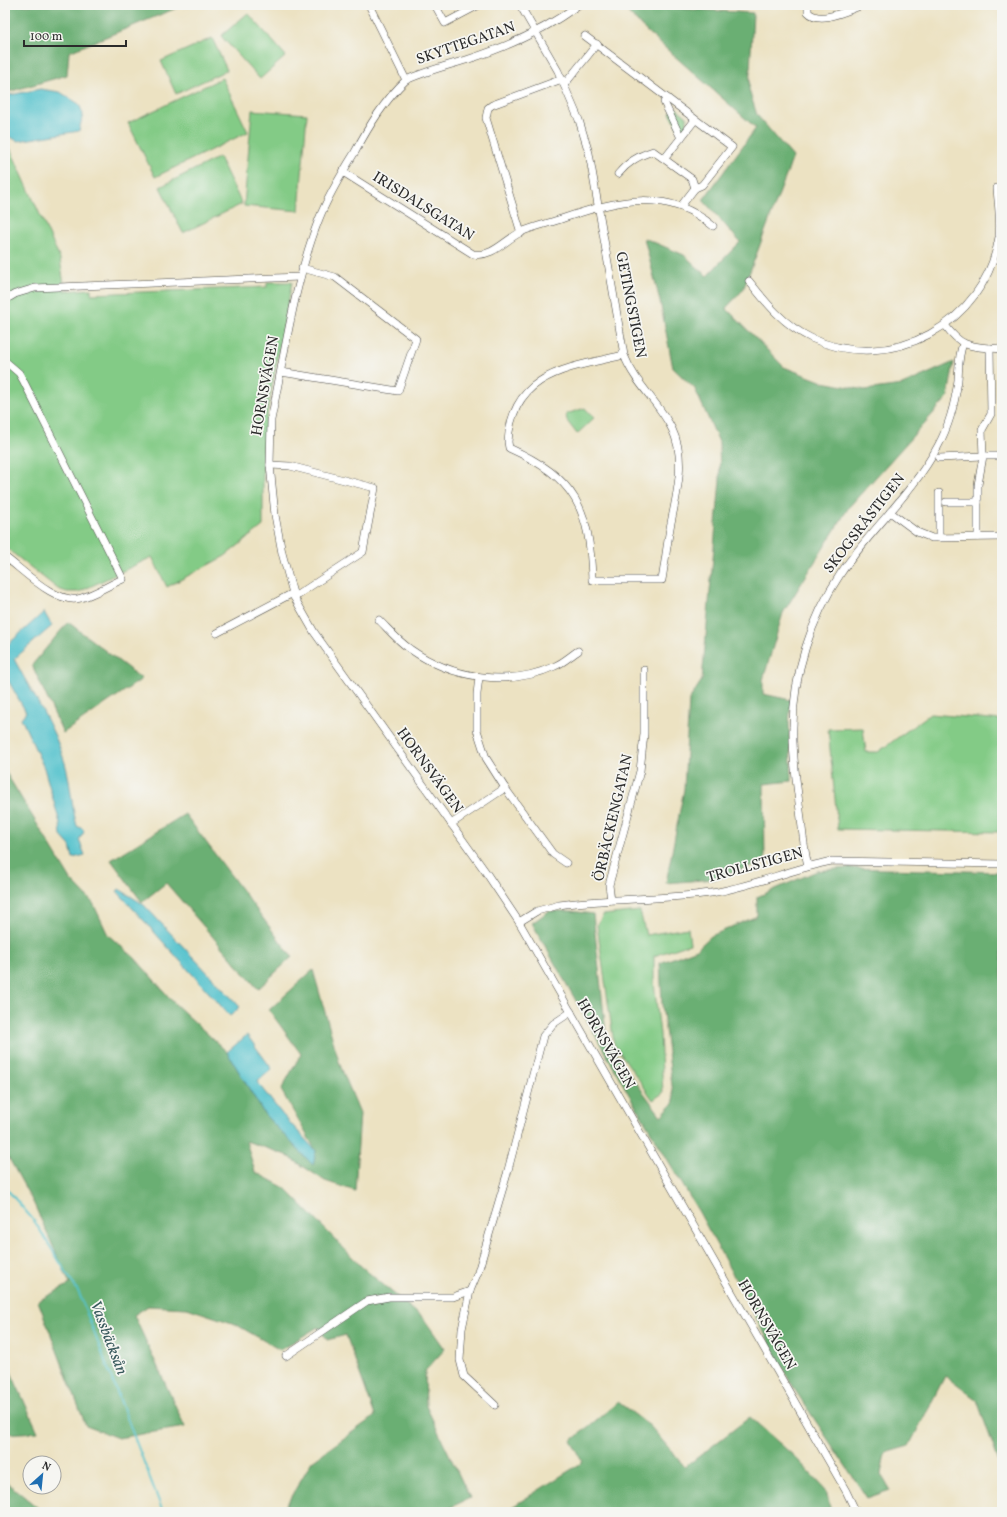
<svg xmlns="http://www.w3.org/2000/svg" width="1007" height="1517" viewBox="0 0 1007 1517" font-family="Vollkorn,serif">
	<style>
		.green { fill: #83cb86; stroke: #577b58 }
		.forest { fill: #6aaf73; stroke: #4a6d4f }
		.water { fill: #56c3cd; stroke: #40777c }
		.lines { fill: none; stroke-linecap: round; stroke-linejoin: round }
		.stream { stroke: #56c3cd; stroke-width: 2 }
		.minor-casing { stroke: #484642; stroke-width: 8 }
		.minor { stroke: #fff; stroke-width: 7 }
		.labels { text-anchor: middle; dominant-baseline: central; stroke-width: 3.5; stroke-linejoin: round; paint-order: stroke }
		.street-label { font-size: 15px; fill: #2b2b2b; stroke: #f6f6f2 }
		.water-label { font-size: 16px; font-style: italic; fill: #38595c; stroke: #f6f6f2 }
	</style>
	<rect width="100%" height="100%" fill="#f6f6f2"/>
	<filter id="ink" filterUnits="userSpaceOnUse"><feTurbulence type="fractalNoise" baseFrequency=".025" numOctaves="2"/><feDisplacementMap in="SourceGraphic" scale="8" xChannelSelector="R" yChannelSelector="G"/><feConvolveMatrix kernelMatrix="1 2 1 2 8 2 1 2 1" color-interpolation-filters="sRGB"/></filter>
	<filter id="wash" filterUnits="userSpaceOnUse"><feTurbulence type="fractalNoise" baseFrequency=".012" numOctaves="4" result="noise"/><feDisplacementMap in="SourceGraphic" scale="16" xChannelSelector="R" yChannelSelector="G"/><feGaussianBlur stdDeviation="0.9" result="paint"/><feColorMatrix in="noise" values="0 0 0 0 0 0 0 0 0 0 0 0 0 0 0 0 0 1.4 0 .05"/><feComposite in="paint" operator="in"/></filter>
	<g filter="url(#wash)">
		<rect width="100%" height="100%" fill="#ece2c2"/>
		<g class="green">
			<path d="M248 13 286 56 260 79 221 36Z"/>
			<path d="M212 38 227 70 176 94 161 61Z"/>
			<path d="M222 78 248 132 155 177 128 123Z"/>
			<path d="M676 108 687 117V126L681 134 670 113Z"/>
			<path d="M252 110 307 114 299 211 244 206Z"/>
			<path d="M5 137 60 259 65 291 91 289V294L267 287V282H292L268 407 263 452V526L225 556 167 587 152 557 79 592H67L58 589 5 547Z"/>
			<path d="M219 157 242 204 183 233 160 187Z"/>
			<path d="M585 408 594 418 577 434 567 421 566 414Z"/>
			<path d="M930 714 1002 720 999 832 838 829 828 729 863 728 866 752H878Z"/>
			<path d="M640 911 646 935 688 928 690 944 654 956V983L660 1034 663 1093 653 1100 614 1044 597 925 603 915Z"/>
		</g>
		<g class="forest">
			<path d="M5 5H184L69 52 67 75 5 93Z"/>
			<path d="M621 5 753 13 749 90 757 115 793 157 743 290 726 308 784 367 823 382 865 390 902 385 954 362 948 397 849 507 783 613 763 680V694L791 700 789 724 792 781 764 784 765 861 715 879 666 883 684 789 689 700 702 680 720 480 719 442 695 389 673 368 660 301 644 238 684 255 707 276 740 242 703 200 756 128 645 30Z"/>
			<path d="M68 622 142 679 63 733 32 665Z"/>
			<path d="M5 771 71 880 93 903 108 935 135 958 174 1003 227 1052 265 1115 313 1165 316 1151 281 1090 301 1054 269 1010 313 970 340 1065 360 1113 355 1191 325 1181 286 1155 246 1141 255 1172 285 1188 362 1267 424 1319 445 1349 425 1371 426 1406 470 1498 441 1512H282L312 1461 375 1416 346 1335 327 1340 318 1327 280 1350 235 1324 187 1308 148 1306 134 1315 185 1427 118 1438 86 1426 38 1301 70 1284 34 1204 5 1151Z"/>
			<path d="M185 814 292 957 258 989 166 883 142 902 111 860Z"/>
			<path d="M847 868 1002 872V1471L977 1400 945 1376 909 1446 885 1453 881 1474 890 1490 867 1498 795 1390 700 1214 628 1093 532 923 549 911H571L593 914 606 1034 621 1062 661 1116 674 1102 662 1004 660 963 697 949 711 936 757 916V897L817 871Z"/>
			<path d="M5 1359 38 1432 5 1434Z"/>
			<path d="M618 1402 650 1426 685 1467 750 1417 795 1457 826 1490 831 1512H504L583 1462 571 1441Z"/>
			<path d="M5 1481 43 1512H5Z"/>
		</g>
		<g class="water">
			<path d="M40 89 60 92 79 104 83 114 79 131 18 141 5 135V96Z"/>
			<path d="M44 612 52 626 14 659C32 693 54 726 65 763 71 783 71 805 77 826L83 829 84 832 79 840 85 855 73 858 70 846 61 836 60 823 44 768 21 718 26 712 5 675V647Z"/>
			<path d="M119 889 143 904 240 1007 230 1016 117 891Z"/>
			<path d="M247 1035 272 1069 257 1082 282 1114 316 1151 313 1165 265 1115 227 1052Z"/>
		</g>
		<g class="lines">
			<path class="stream" d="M5 1187 35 1222 79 1293 163 1512"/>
		</g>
	</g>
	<g filter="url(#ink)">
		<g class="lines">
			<defs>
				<g id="minor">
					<path d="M369 5 406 80C384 101 369 126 355 152 342 173 328 196 319 219 294 283 285 353 271 420L270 465 275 515 282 553 294 597 314 632 485 871 519 922 846 1491 856 1512"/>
					<path d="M435 5 445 23 479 5"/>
					<path d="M520 5 558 71 579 120 589 153 624 355C635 384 659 402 672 429 687 460 676 496 670 528 667 545 665 562 662 580H592C590 509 576 478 509 448L508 442C512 372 569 368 624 355"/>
					<path d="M808 5V12C820 25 848 10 863 5"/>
					<path d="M585 36 732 147 702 185 695 188 681 206"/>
					<path d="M406 80C426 71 445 66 466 60 507 47 544 31 578 5"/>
					<path d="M564 85 597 44"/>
					<path d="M667 98 664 102 681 138"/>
					<path d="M665 158 695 120"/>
					<path d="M343 172 473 254C492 258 505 240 521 232 535 226 550 223 564 218 618 200 666 187 713 226"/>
					<path d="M618 174C628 162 638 156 653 151L692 179 695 188"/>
					<path d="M521 233 486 118 488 108 492 105 562 79"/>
					<path d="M749 281C767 304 784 325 811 338 891 375 985 324 999 237 1001 221 998 204 997 188"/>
					<path d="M5 300 15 294 35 288 300 277"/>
					<path d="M945 325C963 350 973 346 1002 349"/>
					<path d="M5 361 19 373 23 380 123 579C109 585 95 594 81 598 57 606 23 570 5 557"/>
					<path d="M281 372 398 391 416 339 335 277 302 268"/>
					<path d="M939 458 983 456 982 430 991 414 990 348"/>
					<path d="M270 465 290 466 375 488 363 552 294 597"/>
					<path d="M946 502H978"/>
					<path d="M890 512 917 532 932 538 1002 537"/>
					<path d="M978 537V485L983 456H1002"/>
					<path d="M939 538V493"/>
					<path d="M379 620C389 630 398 641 410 649 451 678 508 688 555 666 563 663 570 656 578 651"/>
					<path d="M217 633 293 593"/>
					<path d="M479 677 477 694V730L486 758 505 788 553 854 566 863"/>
					<path d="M451 824 505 788"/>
					<path d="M808 866C803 845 802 824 799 803 796 778 792 753 793 727 793 674 811 618 841 573 871 529 913 493 938 446 949 426 955 403 958 380 959 368 958 356 963 344"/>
					<path d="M611 900 609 885 640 771 644 734V670"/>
					<path d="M519 922 537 911 559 905C609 898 660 900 711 893 752 887 790 869 832 861L1002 864"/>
					<path d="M286 1356 367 1301 389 1297H453L470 1291"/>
					<path d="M495 1405 464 1376 460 1360 462 1329 470 1291 478 1272 507 1174 543 1036 553 1024 571 1012"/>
				</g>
			</defs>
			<use href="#minor" class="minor-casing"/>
			<use href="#minor" class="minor"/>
		</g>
	</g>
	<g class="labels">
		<g class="street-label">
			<text transform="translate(466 44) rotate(-19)">SKYTTEGATAN</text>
			<text transform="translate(423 207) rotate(32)">IRISDALSGATAN</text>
			<text transform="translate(630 305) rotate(79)">GETINGSTIGEN</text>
			<text transform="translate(266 386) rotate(-80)">HORNSVÄGEN</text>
			<text transform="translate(865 524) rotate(-52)">SKOGSRÅSTIGEN</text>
			<text transform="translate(429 771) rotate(54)">HORNSVÄGEN</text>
			<text transform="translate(614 818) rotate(-77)">ÖRBÄCKENGATAN</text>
			<text transform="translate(755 866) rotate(-15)">TROLLSTIGEN</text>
			<text transform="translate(605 1044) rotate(60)">HORNSVÄGEN</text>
			<text transform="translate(766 1325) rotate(60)">HORNSVÄGEN</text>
		</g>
		<g class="water-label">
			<text transform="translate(108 1338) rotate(69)">Vassbäcksån</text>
		</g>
	</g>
	<rect width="1007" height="1517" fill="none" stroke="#f6f6f2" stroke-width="20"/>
	<g transform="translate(42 1475) rotate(27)"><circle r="19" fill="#f6f6f2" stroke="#a5a5a2"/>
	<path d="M0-3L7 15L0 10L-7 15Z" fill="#1f6fb2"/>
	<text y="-6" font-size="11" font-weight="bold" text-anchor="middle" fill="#2b2b2b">N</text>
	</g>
	<path d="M24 40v6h102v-6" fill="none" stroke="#2b2b2b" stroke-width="2"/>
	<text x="30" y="40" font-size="12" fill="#2b2b2b" stroke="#f6f6f2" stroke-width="3" paint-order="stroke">100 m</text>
</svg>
